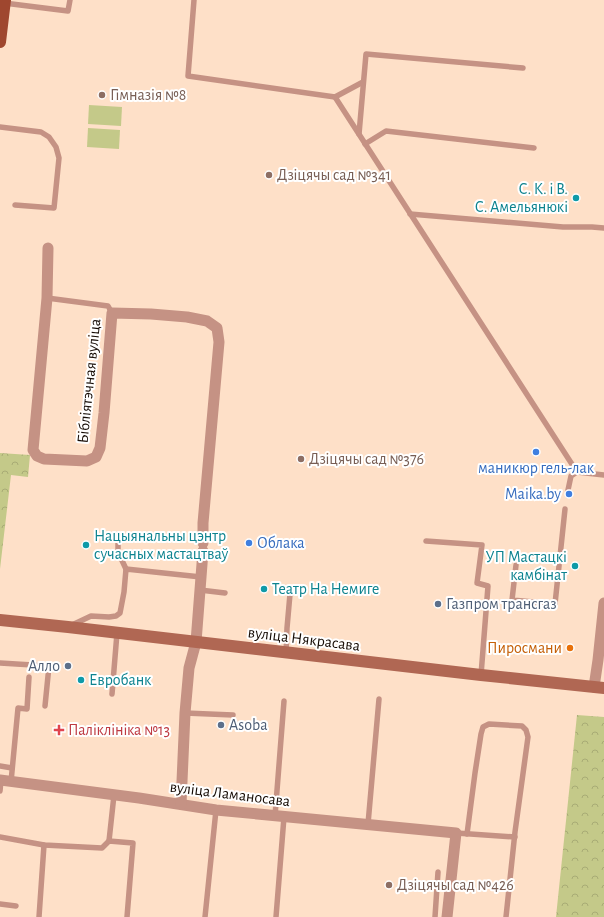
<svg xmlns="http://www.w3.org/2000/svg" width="604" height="917" viewBox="0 0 604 917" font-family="'Alegreya Sans',sans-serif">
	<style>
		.grass { fill: #c4c989 }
		.park { fill: url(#park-crowns) }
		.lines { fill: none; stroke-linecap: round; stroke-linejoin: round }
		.lane { stroke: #c59284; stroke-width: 5.5 }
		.street { stroke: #c59284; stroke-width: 11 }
		.secondary { stroke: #b06753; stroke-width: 12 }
		.primary { stroke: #9f472f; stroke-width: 12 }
		.education-dot { fill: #8d6e63; stroke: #fff; stroke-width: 1.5 }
		.culture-dot { fill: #0f9aa8; stroke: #fff; stroke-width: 1.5 }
		.shop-dot { fill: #3f7fe0; stroke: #fff; stroke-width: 1.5 }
		.service-dot { fill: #5c6f8a; stroke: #fff; stroke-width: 1.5 }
		.food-dot { fill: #e8710a; stroke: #fff; stroke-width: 1.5 }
		.health-dot { fill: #e0444e; stroke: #fff; stroke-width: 1.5 }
		.labels { text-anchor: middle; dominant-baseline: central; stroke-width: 4; stroke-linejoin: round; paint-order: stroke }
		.education-label { font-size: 16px; fill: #785e54; stroke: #fff; text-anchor: start }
		.culture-label { font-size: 16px; fill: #0d838f; stroke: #fff; text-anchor: start }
		.street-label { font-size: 16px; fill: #150b04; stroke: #fff }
		.shop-label { font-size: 16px; fill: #366cbe; stroke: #fff }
		.service-label { font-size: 16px; fill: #4e5e75; stroke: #fff; text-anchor: start }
		.food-label { font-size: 16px; fill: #c56008; stroke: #fff; text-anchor: end }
		.health-label { font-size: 16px; fill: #be3a42; stroke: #fff; text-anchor: start }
	</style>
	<defs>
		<pattern id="park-crowns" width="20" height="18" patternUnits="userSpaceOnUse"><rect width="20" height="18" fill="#c4c989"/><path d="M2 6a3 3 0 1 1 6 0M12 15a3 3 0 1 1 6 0" fill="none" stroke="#a8ab75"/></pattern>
	</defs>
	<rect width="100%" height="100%" fill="#fee0c8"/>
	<g class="grass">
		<path d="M89 105 122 107 121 126 88 124Z"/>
		<path d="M88 128 120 130 119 149 87 147Z"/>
	</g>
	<g class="park">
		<path d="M0 453 30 455 28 477 11 475 0 569Z"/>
		<path d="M577 715 604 717V917H556Z"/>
	</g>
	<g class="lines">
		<g class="lane">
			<path d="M194 0 188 76 335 97 363 82"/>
			<path d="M4 3 68 11 70 0"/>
			<path d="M335 97 577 472"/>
			<path d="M0 127 41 132 49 137 56 147 59 158 54 208 15 205"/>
			<path d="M359 134 366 54 523 68"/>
			<path d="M365 144 386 131 534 148"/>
			<path d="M410 214 563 227H592L604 228"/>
			<path d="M47 298 108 306 112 313"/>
			<path d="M568 490 571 476 577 472 604 475"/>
			<path d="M118 534V552L126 569"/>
			<path d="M426 541 482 545 477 583 488 586 481 675"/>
			<path d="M516 565 512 600 555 604 565 509"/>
			<path d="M200 590 225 593"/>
			<path d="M72 625 91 616 109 617 116 616 120 613 124 592 126 569 201 577"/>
			<path d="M286 653 287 628 290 594"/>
			<path d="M0 663 49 666 45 706"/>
			<path d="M112 694 117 633"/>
			<path d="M185 713 233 715"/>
			<path d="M0 766 12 768"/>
			<path d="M11 782 18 708 27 709 29 677"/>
			<path d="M0 791 1 780"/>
			<path d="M275 816 284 701"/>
			<path d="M368 824 379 699"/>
			<path d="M456 833 515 837"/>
			<path d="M467 834 475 773 481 734 483 727 489 724 522 726 526 730 528 737 515 832 506 917"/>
			<path d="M0 837 44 845 102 848 109 841 133 843 127 917"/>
			<path d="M109 841 114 795"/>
			<path d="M0 904 16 906"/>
			<path d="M39 917 44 845"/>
			<path d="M205 917 216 810"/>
			<path d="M276 917 284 817"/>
			<path d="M435 917 438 872"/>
		</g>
		<g class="street">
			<path d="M48 248 47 298 33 450 37 456 44 459 87 461 96 457 100 448 104 413 112 313 151 314 187 317 207 321 217 328 219 342 203 523V543"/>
			<path d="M594 687 598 660 604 603"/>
			<path d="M0 780 139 798 216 810 456 833 447 917"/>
			<path d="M181 804 185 713 189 668 196 642 203 551"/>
		</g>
		<path class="secondary" d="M0 620 68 627 481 675 604 688"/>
		<path class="primary" d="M0 42 5 0"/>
	</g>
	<g class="education-dot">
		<circle cx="102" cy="95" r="4"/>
		<circle cx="269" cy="175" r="4"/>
		<circle cx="301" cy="459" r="4"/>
		<circle cx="389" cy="885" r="4"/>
	</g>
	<g class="culture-dot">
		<circle cx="576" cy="198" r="4"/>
		<circle cx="86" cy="545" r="4"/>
		<circle cx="575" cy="566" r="4"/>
		<circle cx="264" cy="589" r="4"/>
		<circle cx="81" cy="680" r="4"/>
	</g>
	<g class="shop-dot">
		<circle cx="536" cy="452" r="4"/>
		<circle cx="569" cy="494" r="4"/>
		<circle cx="249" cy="543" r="4"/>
	</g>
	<g class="service-dot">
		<circle cx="438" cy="604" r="4"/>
		<circle cx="68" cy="666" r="4"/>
		<circle cx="221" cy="725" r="4"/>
	</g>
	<circle class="food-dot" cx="570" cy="648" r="4"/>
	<path class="health-dot" d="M57 724h4v4h4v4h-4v4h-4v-4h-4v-4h4z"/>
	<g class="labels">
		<g class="education-label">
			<text x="110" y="95">Гімназія №8</text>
			<text x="277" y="175">Дзіцячы сад №341</text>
			<text x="309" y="459">Дзіцячы сад №376</text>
			<text x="397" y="885">Дзіцячы сад №426</text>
		</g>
		<g class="culture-label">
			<text x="568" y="189" text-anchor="end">С. К. і В.<tspan x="568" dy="18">С. Амельянюкі</tspan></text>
			<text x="94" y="536">Нацыянальны цэнтр<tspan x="94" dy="18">сучасных мастацтваў</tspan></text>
			<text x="567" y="557" text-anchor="end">УП Мастацкі<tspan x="567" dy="18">камбінат</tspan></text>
			<text x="272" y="589">Театр На Немиге</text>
			<text x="89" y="680">Евробанк</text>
		</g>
		<g class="street-label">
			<text transform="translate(89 381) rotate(-84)">Бібліятэчная вуліца</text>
			<text transform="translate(304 639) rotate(7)">вуліца Някрасава</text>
			<text transform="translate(230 794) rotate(7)">вуліца Ламаносава</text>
		</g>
		<g class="shop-label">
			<text x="536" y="468">маникюр гель-лак</text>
			<text x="561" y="494" text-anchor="end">Maika.by</text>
			<text x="257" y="543" text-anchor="start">Облака</text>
		</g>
		<g class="service-label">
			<text x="446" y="604">Газпром трансгаз</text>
			<text x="60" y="666" text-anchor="end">Алло</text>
			<text x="229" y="725">Asoba</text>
		</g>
		<g class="food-label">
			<text x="562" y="648">Пиросмани</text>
		</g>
		<g class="health-label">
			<text x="68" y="730">Паліклініка №13</text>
		</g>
	</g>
</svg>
